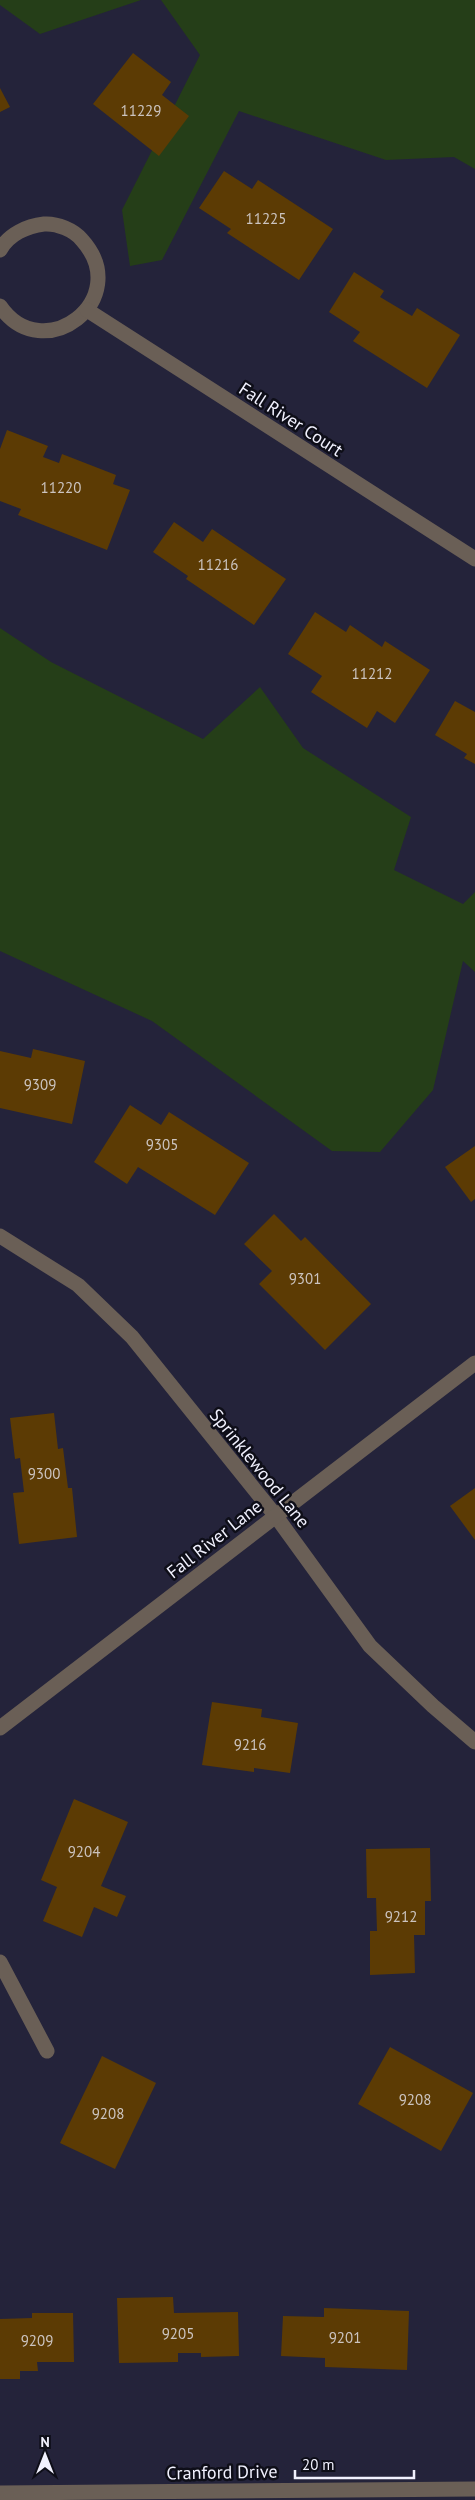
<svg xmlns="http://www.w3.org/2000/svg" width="475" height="2500" viewBox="0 0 475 2500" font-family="'PT Sans',sans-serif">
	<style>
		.green { fill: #253e18 }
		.building { fill: #5c3b04 }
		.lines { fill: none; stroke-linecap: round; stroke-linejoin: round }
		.minor { stroke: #6a5f56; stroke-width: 15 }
		.labels { text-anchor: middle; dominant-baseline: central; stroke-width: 5; stroke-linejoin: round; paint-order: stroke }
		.number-label { font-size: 15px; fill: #ccc4c0 }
		.street-label { font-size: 18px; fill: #f1f1fe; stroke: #0e0e18 }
	</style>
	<rect width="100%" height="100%" fill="#24233a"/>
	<g class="green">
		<path d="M0 0H141L40 34 0 5Z"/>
		<path d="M161 0H475V169L454 157 386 160 239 111 162 260 130 266 122 210 200 55Z"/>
		<path d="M0 628 51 662 203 739 260 687 303 748 411 817 394 870 463 904 475 892V972L463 961 433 1090 380 1152 332 1151 152 1021 0 951Z"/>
	</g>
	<g class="building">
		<path d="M133 53 171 82 162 95 189 116 159 156 93 104Z"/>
		<path d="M0 88 10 107 0 112Z"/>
		<path d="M224 171 252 189 258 180 333 229 299 280 227 233 231 229 199 208Z"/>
		<path d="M354 272 384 291 380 297 412 316 417 308 460 335 427 388 353 341 360 332 329 312Z"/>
		<path d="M7 430 48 446 43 457 59 463 62 454 116 475 113 484 130 490 107 550 18 515 21 509 0 501V449Z"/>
		<path d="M174 522 203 542 212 529 286 579 254 625 186 579 188 576 153 552Z"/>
		<path d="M315 612 346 632 350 625 382 647 385 641 430 670 395 723 377 711 367 728 311 692 322 676 288 654Z"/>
		<path d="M455 701 475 712V764L464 758 467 754 435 735Z"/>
		<path d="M33 1049 85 1061 72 1124 0 1108V1051L31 1058Z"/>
		<path d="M130 1105 161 1125 169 1112 249 1163 215 1215 138 1167 127 1184 94 1162Z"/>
		<path d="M475 1146V1199L471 1202 445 1167Z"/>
		<path d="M274 1214 301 1241 305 1237 371 1304 325 1350 259 1284 272 1271 244 1244Z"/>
		<path d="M54 1413 58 1449 63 1448 68 1488H72L77 1537 19 1544 13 1493 24 1492 20 1458 15 1459 10 1418Z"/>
		<path d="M475 1488V1540L450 1506Z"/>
		<path d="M212 1702 262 1709 261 1717 298 1723 290 1773 254 1768V1772L202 1765Z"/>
		<path d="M74 1799 128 1822 101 1886 126 1896 117 1917 94 1907 82 1937 43 1921 57 1887 41 1880Z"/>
		<path d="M430 1848 431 1901H425V1935H414L415 1973 370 1975V1931H377L376 1898H367L366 1849Z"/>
		<path d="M390 2047 473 2093 441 2151 358 2104Z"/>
		<path d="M102 2056 156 2083 115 2169 60 2143Z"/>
		<path d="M173 2297 174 2313 238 2312 239 2356 201 2357V2353H178V2362L119 2363 117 2298Z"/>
		<path d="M324 2308 409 2311 407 2370 325 2367V2358L281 2356 283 2316 324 2317Z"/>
		<path d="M32 2313H73L74 2362H37L38 2371H20V2379H0V2319L32 2318Z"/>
	</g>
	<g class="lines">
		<g class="minor">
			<path d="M0 250C9 234 27 226 44 224 57 223 74 230 82 240 135 299 43 369 0 306"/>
			<path d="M87 310 475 559"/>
			<path d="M0 1236 78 1285 132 1337 275 1515 370 1646 433 1706 475 1742"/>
			<path d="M0 1728 475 1363"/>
			<path d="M0 1962 47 2051"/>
			<path d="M0 2493 475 2489"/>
		</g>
	</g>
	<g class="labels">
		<g class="number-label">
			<text x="141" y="110">11229</text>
			<text x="266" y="218">11225</text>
			<text x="61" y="487">11220</text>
			<text x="218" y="564">11216</text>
			<text x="372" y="673">11212</text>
			<text x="40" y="1084">9309</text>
			<text x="162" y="1144">9305</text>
			<text x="305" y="1278">9301</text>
			<text x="44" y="1473">9300</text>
			<text x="250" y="1744">9216</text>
			<text x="84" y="1851">9204</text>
			<text x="401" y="1916">9212</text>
			<text x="415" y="2099">9208</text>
			<text x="108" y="2113">9208</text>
			<text x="178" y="2333">9205</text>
			<text x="345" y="2337">9201</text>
			<text x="37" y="2340">9209</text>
		</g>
		<g class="street-label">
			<text transform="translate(291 419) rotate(33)">Fall River Court</text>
			<text transform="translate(260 1468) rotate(51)">Sprinklewood Lane</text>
			<text transform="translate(214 1539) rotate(-38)">Fall River Lane</text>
			<text transform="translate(222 2472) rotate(-1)">Cranford Drive</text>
		</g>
	</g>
	<g transform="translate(45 2455)" stroke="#0e0e18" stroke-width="4" paint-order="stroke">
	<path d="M0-4L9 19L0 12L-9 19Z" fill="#f1f1fe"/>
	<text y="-8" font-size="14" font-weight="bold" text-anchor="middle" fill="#f1f1fe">N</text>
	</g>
	<path d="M295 2470v8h119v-8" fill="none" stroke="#f1f1fe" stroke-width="2.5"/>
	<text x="302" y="2470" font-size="15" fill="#f1f1fe" stroke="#0e0e18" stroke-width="4" paint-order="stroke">20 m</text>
</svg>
